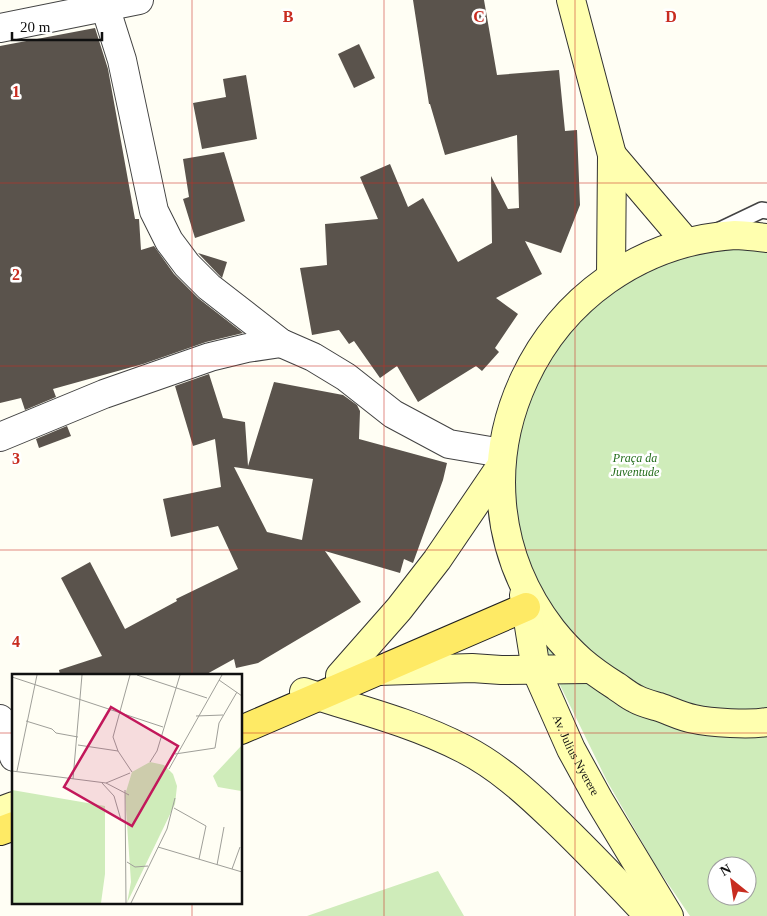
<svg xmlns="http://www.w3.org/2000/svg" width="767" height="916" viewBox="0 0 767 916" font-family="Georgia,serif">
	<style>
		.green { fill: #cfecba; fill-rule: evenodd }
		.building { fill: #5a534c; fill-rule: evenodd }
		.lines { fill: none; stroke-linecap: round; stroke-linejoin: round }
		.service-casing { stroke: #434343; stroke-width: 18 }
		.minor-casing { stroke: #434343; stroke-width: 30 }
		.secondary-casing { stroke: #323232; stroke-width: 30 }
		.primary-casing { stroke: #212121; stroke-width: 30 }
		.service { stroke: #fff; stroke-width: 15 }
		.minor { stroke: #fff; stroke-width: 28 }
		.secondary { stroke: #ffffaf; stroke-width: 28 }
		.primary { stroke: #feea65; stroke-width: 28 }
		.grid { fill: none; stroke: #c82c20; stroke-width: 1; stroke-opacity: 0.55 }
		.labels { text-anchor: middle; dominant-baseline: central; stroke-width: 5; stroke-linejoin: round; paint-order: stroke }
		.park-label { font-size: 12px; font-style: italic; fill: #246d1c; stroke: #fff }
		.street-label { font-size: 12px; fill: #101010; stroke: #fff }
		.inset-road { fill: none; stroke: #9f9f99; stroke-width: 1 }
		.view { fill: #c2185b; fill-opacity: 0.15; stroke: #c2185b; stroke-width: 2.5 }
		.inset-edge { fill: none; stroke: #101010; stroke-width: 2.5 }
		.grid-label { font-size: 16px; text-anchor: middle; font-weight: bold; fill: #c82c20; stroke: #fff; stroke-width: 5; stroke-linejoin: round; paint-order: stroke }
	</style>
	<rect width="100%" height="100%" fill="#fffef4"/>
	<g class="green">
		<path d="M767 238V916H690L656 866 607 781 560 685 521 579 502 505 514 401 611 276ZM717 866H747V896H717Z"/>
		<path d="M438 871 464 916H307Z"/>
	</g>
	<g class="building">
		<path d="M413 0H484L497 75 559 70 565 131 577 130 580 205 561 253 525 241 542 274 496 298 518 314 495 348 499 352 482 371 476 366 418 402 397 366 380 378 354 341 349 344 339 330 312 335 300 268 327 265 325 224 378 219 360 177 390 164 408 207 423 198 458 262 492 243 491 176 508 209 519 208 517 135 445 155 430 104H429Z"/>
		<path d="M95 28 108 69 135 219H139L141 250 154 246 174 274 198 298 243 333 206 342 143 364 53 389 56 397 25 410 21 398 0 403V46Z"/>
		<path d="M359 44 375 78 354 88 338 54Z"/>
		<path d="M246 75 257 139 202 149 193 103 226 97 223 79Z"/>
		<path d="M224 152 245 221 195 238 183 199 189 197 183 159Z"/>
		<path d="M198 253 227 262 222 278 219 275Z"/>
		<path d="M209 374 223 418 245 422 248 466 274 382 343 395 357 405 360 411 359 439 447 463 443 480 413 563 404 559 400 573 325 551 361 602 258 663 236 668 234 659 205 675H60L59 670 102 656 61 578 90 562 125 629 177 601 176 599 238 569 218 526 171 537 163 499 221 487 215 439 193 446 175 386ZM234 467 313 479 302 540 267 532Z"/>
		<path d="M67 426 71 436 39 448 36 439Z"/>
	</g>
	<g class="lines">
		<defs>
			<path id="service" d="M720 230 762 210 767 211"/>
			<g id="minor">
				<path d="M103 0 122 60 154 211 169 241 187 265 209 287 281 343 313 357 346 377 393 414 449 444 502 453"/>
				<path d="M0 28 139 0"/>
				<path d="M0 437 104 394 210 357 247 348 281 343"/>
				<path d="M0 719 14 757"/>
			</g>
			<g id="secondary">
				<path d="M571 0 612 155 611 276"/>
				<path d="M612 155 686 242"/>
				<path d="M767 238C756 237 745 235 735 235 539 248 431 473 552 630 572 655 589 669 616 686 622 690 629 696 636 699 643 703 652 705 659 707 671 711 682 717 694 719 710 723 751 725 767 722"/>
				<path id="s1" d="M524 595 536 670 571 749 599 800 669 916"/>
				<path d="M378 671 472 668 501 670 589 669"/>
				<path d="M340 676 399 609 437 560 501 466"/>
				<path d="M304 692C358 709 414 723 464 749 497 766 525 791 551 816 585 848 617 882 649 916"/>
				<path d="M0 811 14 806"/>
			</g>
			<g id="primary">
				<path d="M241 730 526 607"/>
				<path d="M0 831 14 826"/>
			</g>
		</defs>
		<use href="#service" class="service-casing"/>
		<use href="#minor" class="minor-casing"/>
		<use href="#secondary" class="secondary-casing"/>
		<use href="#primary" class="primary-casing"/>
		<use href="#service" class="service"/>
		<use href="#minor" class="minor"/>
		<use href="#secondary" class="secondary"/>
		<use href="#primary" class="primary"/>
	</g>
	<path class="grid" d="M192 0V675M384 0V916M575 0V916M0 183H767M0 366H767M0 550H767M0 733H14M241 733H767M192 902V916"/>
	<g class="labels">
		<g class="park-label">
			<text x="635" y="458">Praça da<tspan x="635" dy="14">Juventude</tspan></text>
		</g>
		<g class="street-label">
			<text stroke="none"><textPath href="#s1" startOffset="170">Av. Julius Nyerere</textPath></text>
		</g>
	</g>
	<g transform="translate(12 674)">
		<rect width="230" height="230" fill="#fffef4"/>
		<path d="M230 71V121L229 117 206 113 201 102ZM138 88 152 91 161 100 165 112 163 130 115 229 119 208 113 121 120 98ZM0 116 93 132V200L89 229H0Z" fill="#cfecba"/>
		<path class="inset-road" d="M118 1 101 63 106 77 120 98M125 1 195 24M0 3 151 53M207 6 230 22M184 42 211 41M14 47 40 55 44 59 66 63M66 71 106 77M163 80 203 74 207 49 225 18M138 88 145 77 168 1M157 95 210 1M0 97 94 109 117 121M5 97 25 1M61 105 70 1M90 109 102 122 109 146M94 109 118 99M113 116 114 229M162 134 194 152 187 185M146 173 230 198M115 188 123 193 136 192M205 191 212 153M220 195 228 173M119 229 155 155 163 124"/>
		<path class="view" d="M99 33 166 72 120 152 52 113Z"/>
		<rect width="230" height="230" class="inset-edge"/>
	</g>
	<g class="grid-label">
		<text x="288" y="22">B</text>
		<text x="479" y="22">C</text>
		<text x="671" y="22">D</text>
		<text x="16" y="97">1</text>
		<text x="16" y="280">2</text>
		<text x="16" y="464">3</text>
		<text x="16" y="647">4</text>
	</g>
	<g transform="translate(732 881) rotate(330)"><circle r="24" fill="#ffffff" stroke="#9f9f9f"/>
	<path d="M0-4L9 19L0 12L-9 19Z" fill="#c82c20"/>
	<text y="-8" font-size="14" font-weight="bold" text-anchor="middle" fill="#101010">N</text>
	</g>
	<path d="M12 32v8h90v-8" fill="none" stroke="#101010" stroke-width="2.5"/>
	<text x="20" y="32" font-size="15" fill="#101010" stroke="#ffffff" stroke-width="4" paint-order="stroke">20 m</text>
</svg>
